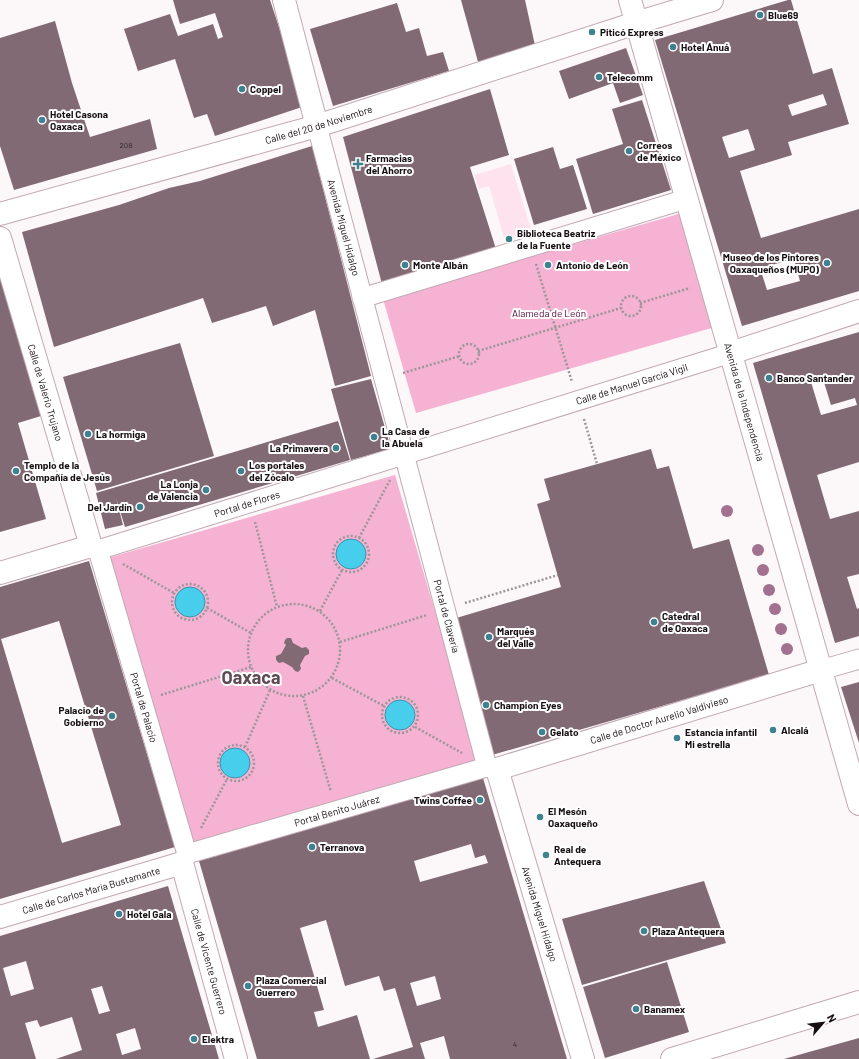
<svg xmlns="http://www.w3.org/2000/svg" width="859" height="1059" viewBox="0 0 859 1059" font-family="Barlow,sans-serif">
	<style>
		.built { fill: #fee3ef }
		.green { fill: #f5b2d2 }
		.water { fill: #46ceec; stroke: #3895ab }
		.building { fill: #816a74; fill-rule: evenodd }
		.lines { fill: none; stroke-linecap: round; stroke-linejoin: round }
		.pedestrian-casing { stroke: #c1a9b3; stroke-width: 21 }
		.minor-casing { stroke: #c1a9b3; stroke-width: 24 }
		.secondary-casing { stroke: #c1a9b3; stroke-width: 24 }
		.path { stroke: #9c9699; stroke-width: 2.5; stroke-dasharray: 2 2; stroke-linecap: butt }
		.pedestrian { stroke: #fff; stroke-width: 19 }
		.minor { stroke: #fff; stroke-width: 22 }
		.secondary { stroke: #fff; stroke-width: 22 }
		.tree { fill: #a1718f }
		.poi-dot { fill: #3e8191; stroke: #fff; stroke-width: 1.5 }
		.labels { text-anchor: middle; dominant-baseline: central; stroke-width: 4; stroke-linejoin: round; paint-order: stroke }
		.number-label { font-size: 8px; fill: #32262b }
		.poi-label { font-size: 10px; font-weight: bold; fill: #170f13; stroke: #fff; text-anchor: start }
		.street-label { font-size: 10px; fill: #170f13; stroke: #fff }
		.park-label { font-size: 10px; fill: #560438; stroke: #fff }
		.town-label { font-size: 18px; font-weight: bold; fill: #5e4952; stroke: #fff }
	</style>
	<rect width="100%" height="100%" fill="#fcf7f9"/>
	<path class="built" d="M511 164 532 233 505 241 489 186 479 189 474 175Z"/>
	<g class="green">
		<path d="M682 213 715 327 416 413 383 299Z"/>
		<path d="M395 475 479 762 192 845 108 558Z"/>
	</g>
	<g class="water">
		<circle cx="351" cy="554" r="15"/>
		<circle cx="190" cy="602" r="15"/>
		<circle cx="400" cy="715" r="15"/>
		<circle cx="235" cy="763" r="15"/>
	</g>
	<g class="building">
		<path d="M173 0H270L305 106 215 136 207 114 194 118 175 59 138 71 124 29 170 14 178 36 213 24 218 39 223 37 215 13 180 24Z"/>
		<path d="M461 0H525L536 50 480 69Z"/>
		<path d="M788 0H791L813 74 832 68 849 124 788 142 792 155 740 171 761 238 859 209V291L742 326 655 40ZM823 94 827 105 792 116 788 105ZM748 129 755 150 729 158 722 137ZM794 259 800 281 767 290 760 268Z"/>
		<path d="M397 3 406 32 419 28 427 56 443 52 449 71 333 106 310 29Z"/>
		<path d="M55 21 72 83 90 137 150 119 157 149 14 190 0 146V38Z"/>
		<path d="M626 48 643 95 620 103 613 83 569 99 559 71Z"/>
		<path d="M490 89 509 155 470 167 496 249 382 284 343 137Z"/>
		<path d="M642 100 671 190 593 214 576 159 623 144 612 109Z"/>
		<path d="M312 146 371 376 335 386 315 310 273 326 266 306 212 323 203 298 54 347 22 232 119 205 169 188 200 181Z"/>
		<path d="M553 147 560 169 573 165 587 209 534 225 514 159Z"/>
		<path d="M0 270 41 416 18 423 46 519 0 532Z"/>
		<path d="M859 332V462L817 475 830 519 859 511V574L847 577 857 609 859 608V636L835 643 753 363ZM823 379 831 405 855 398 857 405 821 415 811 382Z"/>
		<path d="M180 343 214 456 97 491 63 377Z"/>
		<path d="M371 379 391 449 351 460 331 389Z"/>
		<path d="M338 421 350 460 125 527 116 498 123 525 105 529 96 493Z"/>
		<path d="M651 449 657 469 669 466 693 549 729 539 769 675 492 755 453 619 561 587 537 504 550 500 544 479Z"/>
		<path d="M89 561 175 847 0 899V587ZM59 621 121 825 62 843 1 639Z"/>
		<path d="M287 638H291L293 643 302 648 306 647 309 650V654L305 656 300 665 301 669 298 672 295 671 292 667 283 662 279 663 276 660V656L281 654 286 645 284 643 285 640Z"/>
		<path d="M859 682V743L841 687Z"/>
		<path d="M483 778 567 1059H450L444 1036 420 1043 425 1059H373L413 1047 395 988 384 991 379 976 345 986 326 920 300 928 324 1010 314 1012 318 1027 357 1015 370 1059H257L199 861ZM471 844 475 858 485 855 488 863 420 882 414 861ZM435 976 441 999 417 1006 410 983Z"/>
		<path d="M704 881 726 943 582 985 562 919Z"/>
		<path d="M168 886 219 1059H56L82 1050 72 1017 40 1027 37 1020 25 1023 36 1059H0V936ZM26 961 34 989 11 996 3 968ZM102 986 110 1011 99 1014 91 989ZM135 1028 141 1049 122 1055 116 1034Z"/>
		<path d="M667 962 689 1032 605 1058 583 987Z"/>
		<path d="M859 1038V1059H784Z"/>
	</g>
	<g class="lines">
		<defs>
			<g id="pedestrian">
				<path id="s1" d="M317 126 487 767 497 769"/>
				<path d="M362 298 686 199"/>
				<path id="s2" d="M91 546 98 550 731 353"/>
				<path id="s3" d="M98 550 187 854 182 863"/>
				<path d="M821 670 859 659"/>
				<path id="s4" d="M187 854 487 767"/>
			</g>
			<g id="minor">
				<path d="M284 0 317 126"/>
				<path id="s5" d="M0 214 317 126 636 23 712 0"/>
				<path id="s6" d="M0 238 91 546 0 573"/>
				<path d="M731 353 859 311"/>
				<path id="s7" d="M0 917 182 863 236 1059"/>
				<path id="s8" d="M583 1059 497 769 821 670"/>
				<path d="M672 1059 859 1002"/>
			</g>
			<g id="secondary">
				<path id="s9" d="M630 0 859 804"/>
			</g>
		</defs>
		<use href="#pedestrian" class="pedestrian-casing"/>
		<use href="#minor" class="minor-casing"/>
		<use href="#secondary" class="secondary-casing"/>
		<g class="path">
			<path d="M536 264 572 382"/>
			<circle cx="631" cy="306" r="10"/>
			<path d="M640 303 690 288"/>
			<circle cx="469" cy="354" r="10"/>
			<path d="M478 351 621 308"/>
			<path d="M403 373 460 356"/>
			<path d="M584 419 597 464"/>
			<path d="M255 522 277 607"/>
			<circle cx="351" cy="554" r="18"/>
			<path d="M359 538 390 480"/>
			<path d="M123 564 174 593"/>
			<circle cx="190" cy="602" r="18"/>
			<path d="M465 603 558 575"/>
			<circle cx="294" cy="650" r="46"/>
			<path d="M207 608 251 633"/>
			<path d="M320 611 342 570"/>
			<path d="M340 642 427 615"/>
			<path d="M332 678 384 706"/>
			<path d="M161 695 251 667"/>
			<path d="M303 696 331 792"/>
			<circle cx="400" cy="715" r="18"/>
			<path d="M415 727 462 753"/>
			<circle cx="236" cy="763" r="18"/>
			<path d="M245 747 270 690"/>
			<path d="M201 828 227 779"/>
		</g>
		<use href="#pedestrian" class="pedestrian"/>
		<use href="#minor" class="minor"/>
		<use href="#secondary" class="secondary"/>
	</g>
	<g class="tree">
		<circle cx="727" cy="511" r="6"/>
		<circle cx="758" cy="550" r="6"/>
		<circle cx="763" cy="570" r="6"/>
		<circle cx="769" cy="590" r="6"/>
		<circle cx="775" cy="609" r="6"/>
		<circle cx="781" cy="629" r="6"/>
		<circle cx="787" cy="649" r="6"/>
	</g>
	<g class="poi-dot">
		<circle cx="760" cy="15" r="4"/>
		<circle cx="592" cy="32" r="4"/>
		<circle cx="673" cy="47" r="4"/>
		<circle cx="599" cy="77" r="4"/>
		<circle cx="242" cy="89" r="4"/>
		<circle cx="42" cy="120" r="4"/>
		<circle cx="629" cy="151" r="4"/>
		<path d="M356 158h4v4h4v4h-4v4h-4v-4h-4v-4h4z"/>
		<circle cx="509" cy="239" r="4"/>
		<circle cx="827" cy="263" r="4"/>
		<circle cx="405" cy="265" r="4"/>
		<circle cx="548" cy="265" r="4"/>
		<circle cx="769" cy="378" r="4"/>
		<circle cx="88" cy="434" r="4"/>
		<circle cx="374" cy="437" r="4"/>
		<circle cx="336" cy="448" r="4"/>
		<circle cx="16" cy="471" r="4"/>
		<circle cx="241" cy="471" r="4"/>
		<circle cx="206" cy="490" r="4"/>
		<circle cx="140" cy="507" r="4"/>
		<circle cx="654" cy="622" r="4"/>
		<circle cx="489" cy="637" r="4"/>
		<circle cx="486" cy="705" r="4"/>
		<circle cx="112" cy="716" r="4"/>
		<circle cx="773" cy="730" r="4"/>
		<circle cx="542" cy="732" r="4"/>
		<circle cx="677" cy="738" r="4"/>
		<circle cx="480" cy="800" r="4"/>
		<circle cx="540" cy="817" r="4"/>
		<circle cx="312" cy="847" r="4"/>
		<circle cx="546" cy="855" r="4"/>
		<circle cx="119" cy="914" r="4"/>
		<circle cx="644" cy="931" r="4"/>
		<circle cx="248" cy="986" r="4"/>
		<circle cx="636" cy="1009" r="4"/>
		<circle cx="194" cy="1039" r="4"/>
	</g>
	<g class="labels">
		<g class="number-label">
			<text x="126" y="145">208</text>
			<text x="515" y="1044">4</text>
		</g>
		<g class="poi-label">
			<text x="768" y="15">Blue69</text>
			<text x="600" y="32">Piticó Express</text>
			<text x="681" y="47">Hotel Ánuá</text>
			<text x="607" y="77">Telecomm</text>
			<text x="250" y="89">Coppel</text>
			<text x="50" y="114">Hotel Casona<tspan x="50" dy="12">Oaxaca</tspan></text>
			<text x="637" y="145">Correos<tspan x="637" dy="12">de México</tspan></text>
			<text x="366" y="158">Farmacias<tspan x="366" dy="12">del Ahorro</tspan></text>
			<text x="517" y="233">Biblioteca Beatriz<tspan x="517" dy="12">de la Fuente</tspan></text>
			<text x="819" y="257" text-anchor="end">Museo de los Pintores<tspan x="819" dy="12">Oaxaqueños (MUPO)</tspan></text>
			<text x="413" y="265">Monte Albán</text>
			<text x="556" y="265">Antonio de León</text>
			<text x="777" y="378">Banco Santander</text>
			<text x="382" y="431">La Casa de<tspan x="382" dy="12">la Abuela</tspan></text>
			<text x="96" y="434">La hormiga</text>
			<text x="328" y="448" text-anchor="end">La Primavera</text>
			<text x="24" y="465">Templo de la<tspan x="24" dy="12">Compañía de Jesús</tspan></text>
			<text x="249" y="465">Los portales<tspan x="249" dy="12">del Zócalo</tspan></text>
			<text x="198" y="484" text-anchor="end">La Lonja<tspan x="198" dy="12">de Valencia</tspan></text>
			<text x="132" y="507" text-anchor="end">Del Jardín</text>
			<text x="662" y="616">Catedral<tspan x="662" dy="12">de Oaxaca</tspan></text>
			<text x="497" y="631">Marqués<tspan x="497" dy="12">del Valle</tspan></text>
			<text x="494" y="705">Champion Eyes</text>
			<text x="104" y="710" text-anchor="end">Palacio de<tspan x="104" dy="12">Gobierno</tspan></text>
			<text x="781" y="730">Alcalá</text>
			<text x="550" y="732">Gelato</text>
			<text x="685" y="732">Estancia infantil<tspan x="685" dy="12">Mi estrella</tspan></text>
			<text x="472" y="800" text-anchor="end">Twins Coffee</text>
			<text x="548" y="811">El Mesón<tspan x="548" dy="12">Oaxaqueño</tspan></text>
			<text x="320" y="847">Terranova</text>
			<text x="554" y="849">Real de<tspan x="554" dy="12">Antequera</tspan></text>
			<text x="127" y="914">Hotel Gala</text>
			<text x="652" y="931">Plaza Antequera</text>
			<text x="256" y="980">Plaza Comercial<tspan x="256" dy="12">Guerrero</tspan></text>
			<text x="644" y="1009">Banamex</text>
			<text x="202" y="1039">Elektra</text>
		</g>
		<g class="street-label">
			<text stroke="none"><textPath href="#s5" startOffset="331">Calle del 20 de Noviembre</textPath></text>
			<text stroke="none"><textPath href="#s1" startOffset="105">Avenida Miguel Hidalgo</textPath></text>
			<text stroke="none"><textPath href="#s2" startOffset="567">Calle de Manuel García Vigil</textPath></text>
			<text stroke="none"><textPath href="#s6" startOffset="161">Calle de Valerio Trujano</textPath></text>
			<text stroke="none"><textPath href="#s9" startOffset="418">Avenida de la Independencia</textPath></text>
			<text stroke="none"><textPath href="#s2" startOffset="164">Portal de Flores</textPath></text>
			<text stroke="none"><textPath href="#s1" startOffset="507">Portal de Clavería</textPath></text>
			<text stroke="none"><textPath href="#s3" startOffset="164">Portal de Palacio</textPath></text>
			<text stroke="none"><textPath href="#s8" startOffset="472">Calle de Doctor Aurelio Valdivieso</textPath></text>
			<text stroke="none"><textPath href="#s4" startOffset="156">Portal Benito Juárez</textPath></text>
			<text stroke="none"><textPath href="#s7" startOffset="95">Calle de Carlos María Bustamante</textPath></text>
			<text transform="translate(540 914) rotate(73)">Avenida Miguel Hidalgo</text>
			<text stroke="none"><textPath href="#s7" startOffset="292">Calle de Vicente Guerrero</textPath></text>
		</g>
		<g class="park-label">
			<text x="549" y="313">Alameda de León</text>
		</g>
		<g class="town-label">
			<text x="251" y="677">Oaxaca</text>
		</g>
	</g>
	<g transform="translate(823 1023) rotate(62)" stroke="#ffffff" stroke-width="3" paint-order="stroke">
	<path d="M0-3L7 15L0 10L-7 15Z" fill="#170f13"/>
	<text y="-6" font-size="11" font-weight="bold" text-anchor="middle" fill="#170f13">N</text>
	</g>
</svg>
